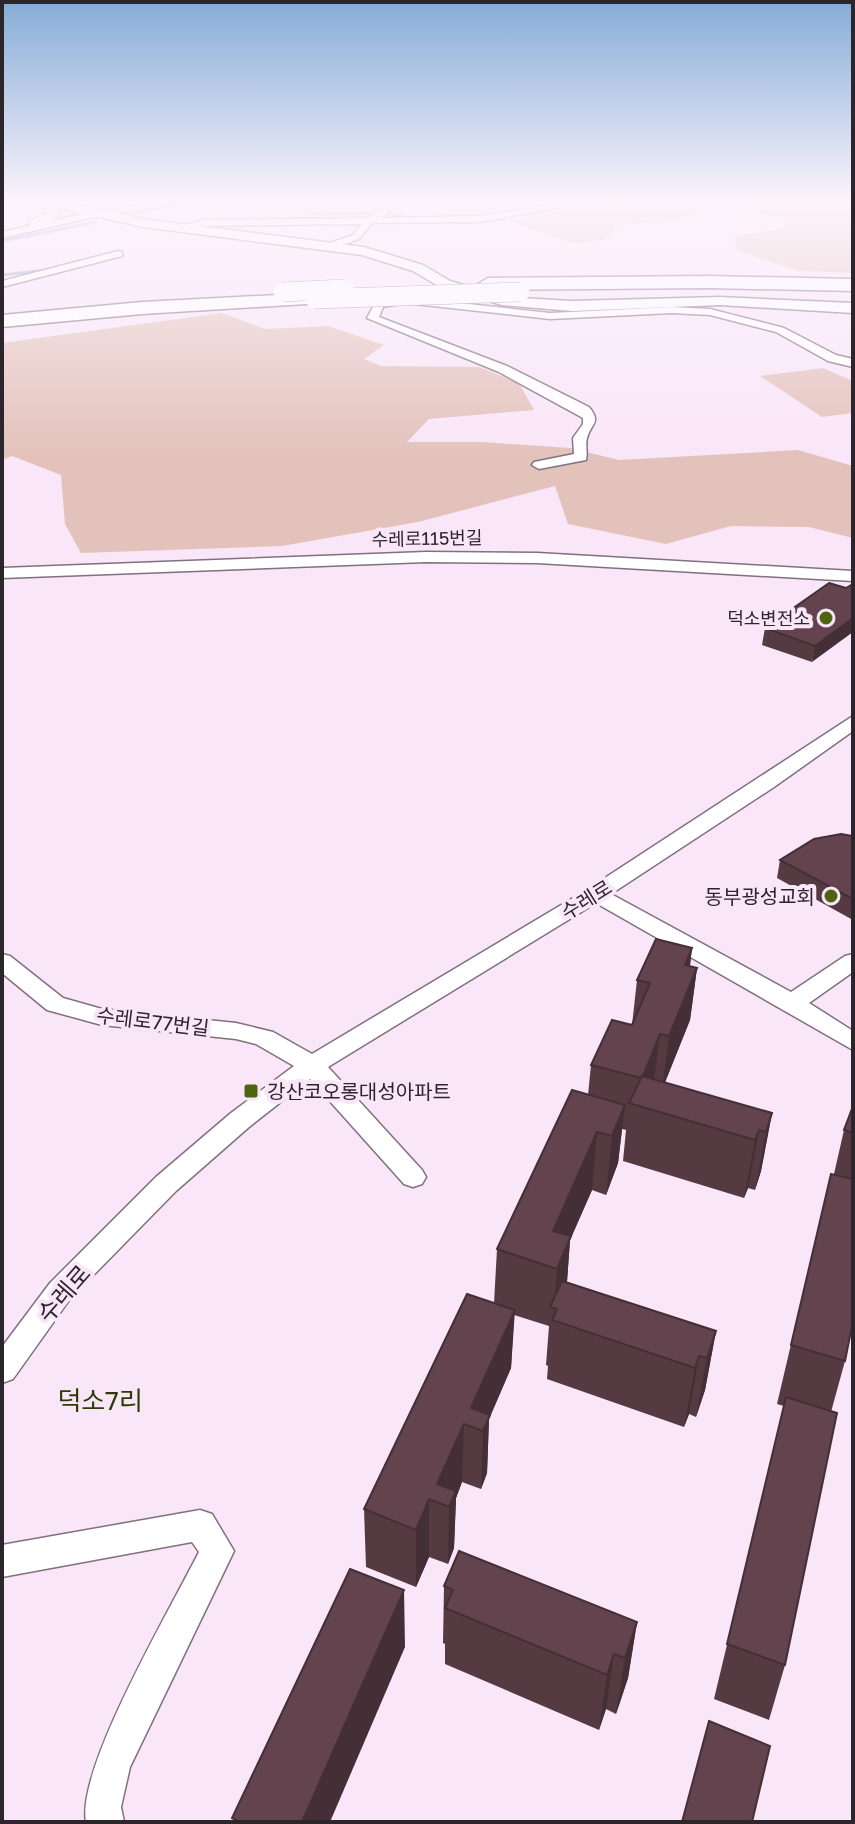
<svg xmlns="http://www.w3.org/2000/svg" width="855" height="1824" viewBox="0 0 855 1824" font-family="'Golos Text','Noto Sans KR',sans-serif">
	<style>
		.green { fill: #e3c2bb }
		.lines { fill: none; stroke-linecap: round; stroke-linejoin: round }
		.stream { stroke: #919fbd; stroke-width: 3 }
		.minor-casing { stroke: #81707f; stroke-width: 3 }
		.tertiary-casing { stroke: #81707f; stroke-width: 3 }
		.secondary-casing { stroke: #81707f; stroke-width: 3 }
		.motorway-casing { stroke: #81707f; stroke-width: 3 }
		.minor { fill: #fff; fill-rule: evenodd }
		.tertiary { fill: #fff; fill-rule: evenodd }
		.secondary { fill: #fff; fill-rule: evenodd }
		.motorway { fill: #fff; fill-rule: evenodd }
		.motorway-bridge-casing { stroke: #81707f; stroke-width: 20; stroke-linecap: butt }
		.motorway-bridge { stroke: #fff; stroke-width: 19 }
		.wall { fill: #553a42 }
		.shaded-wall { fill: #452f36 }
		.building { fill: #63434d; stroke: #452f36; stroke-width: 2 }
		.poi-dot { fill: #4d6411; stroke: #f9e6f8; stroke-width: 3 }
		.labels { text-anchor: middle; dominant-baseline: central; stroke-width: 8; stroke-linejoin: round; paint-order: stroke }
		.far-street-label { font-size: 18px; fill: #2c252c; stroke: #f9e6f8 }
		.far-poi-label { font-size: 18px; fill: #2c252c; stroke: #f9e6f8; text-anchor: end }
		.poi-label { font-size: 20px; fill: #2c252c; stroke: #f9e6f8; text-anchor: end }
		.street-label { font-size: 20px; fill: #2c252c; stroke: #f9e6f8 }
		.near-street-label { font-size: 24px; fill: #2c252c; stroke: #f9e6f8 }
		.near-neighbourhood-label { font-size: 26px; fill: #2c3c02; stroke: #f9e6f8 }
	</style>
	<rect width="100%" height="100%" fill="#f9e6f8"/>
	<g class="green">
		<path d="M615 201H853V273L799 271 737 250 734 236 785 228 783 217 711 208 673 221 618 225 604 240 572 243 508 221Z"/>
		<path d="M222 313 265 329 328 326 384 345 364 359 381 366 479 367 519 383 534 410 429 419 407 442H481L570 448 619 460 798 450 853 466V538L809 527 731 526 666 544 568 524 555 486 418 522 282 546 81 553 65 524 61 475 12 456 2 460V343Z"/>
		<path d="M823 368 853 381V413L822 417 760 376Z"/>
	</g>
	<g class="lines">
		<g class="stream">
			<path d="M274 201 301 204 314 214 376 213"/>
			<path d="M384 213 413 218"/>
			<path d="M123 215 203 201"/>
			<path d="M469 221 504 219"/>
			<path d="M2 241 96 222"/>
			<path d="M2 275 47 270"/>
		</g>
		<defs>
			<g id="minor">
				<path d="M162 201H182L95 217 90 214Z"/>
				<path d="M386 201H395L387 214 381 218 481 216 574 201H593L481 222 372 223 359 239 331 249 327 244 353 235 362 224 203 226 181 231 176 228 203 220 367 218 380 210Z"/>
				<path d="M118 251 122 252V256L2 287V281Z"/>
				<path d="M404 297 550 313 672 307 710 309 784 328 836 355 853 359V367L828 361 776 332 710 315 672 313 550 319 405 303 383 307 379 317 507 366 589 407C602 423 591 423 587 438 585 445 588 453 586 460L539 469 532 465 534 462 574 454 573 438 583 424V418L499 372 367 318 375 303Z"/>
				<path d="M426 552 537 553 853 571V581L537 563 426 562 2 578V568Z"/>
				<path d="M853 716V731L774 787 611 894 791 992 845 956 853 954V972L809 1003 853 1031V1050L596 903 328 1067 422 1170 426 1177 422 1184 413 1187 404 1184 310 1079 249 1127 176 1191 70 1299 13 1379 2 1383V1347L50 1283 156 1177 231 1113 294 1066 256 1044 236 1039 102 1025 47 1010 2 973V954L10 956 63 998 102 1009 236 1023 273 1032 312 1054 588 889Z"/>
				<path d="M200 1510 212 1514 234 1551 130 1767 121 1807 124 1822H86C76 1769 171 1608 199 1552L192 1542 2 1577V1545Z"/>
			</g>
			<path id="tertiary" d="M95 211 101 214 99 216 2 238V232Z"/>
			<path id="secondary" d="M39 201H61L143 219 364 247 423 265 450 281 503 297 572 301 720 297 853 303V313L720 305 572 311 502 305 440 287 413 271 362 255 143 227 55 207 60 214 59 217 40 227H30V221L47 213Z"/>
			<g id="motorway">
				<path d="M709 276 853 279V291L709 288 488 290 478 284 488 278Z"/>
				<path d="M315 293 325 299 322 303 142 314 2 327V315L142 302Z"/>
			</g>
		</defs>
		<use href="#minor" class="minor-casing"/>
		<use href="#tertiary" class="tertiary-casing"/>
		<use href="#secondary" class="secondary-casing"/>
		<use href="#motorway" class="motorway-casing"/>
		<use href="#minor" class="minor"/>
		<use href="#tertiary" class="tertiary"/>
		<use href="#secondary" class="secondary"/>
		<use href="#motorway" class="motorway"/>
		<defs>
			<g id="motorway-bridge">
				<path d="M283 292 344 289"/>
				<path d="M315 299 520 292"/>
			</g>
		</defs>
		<use href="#motorway-bridge" class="motorway-bridge-casing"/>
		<use href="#motorway-bridge" class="motorway-bridge"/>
	</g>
	<g class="wall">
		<path d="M829 583 812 662 762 645 765 628Z"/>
		<path d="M853 836V920L777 878 780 860Z"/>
		<path d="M692 948 690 966 697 968 690 1020 665 1082 772 1113 761 1171 755 1190 748 1188 744 1198 623 1161 626 1130 622 1129 618 1163 606 1195 592 1190 570 1240 567 1282 716 1331 705 1390 696 1417 689 1414 684 1427 547 1379 548 1366 546 1365 549 1326 514 1315 511 1368 489 1419 487 1473 481 1489 462 1482 456 1498 454 1548 448 1564 429 1557 416 1587 366 1567 364 1509 494 1303 497 1249 588 1095 591 1065 632 1025 637 980Z"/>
		<path d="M853 1106V1321L845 1361 831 1412 785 1665 769 1720 714 1699 784 1406 777 1404 831 1174H834L844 1130Z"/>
		<path d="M444 1586 637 1622 628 1678 616 1714 606 1709 599 1730 445 1664V1644L443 1643Z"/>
	</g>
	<g class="shaded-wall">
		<path d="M853 618V632L812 662 815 646Z"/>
		<path d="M692 948 686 996 697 968 690 1020 662 1090 669 1036 685 965Z"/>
		<path d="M660 1034 653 1087 642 1079Z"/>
		<path d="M625 1105 618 1163 606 1195 612 1136Z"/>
		<path d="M772 1113 761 1171 755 1190 766 1132Z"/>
		<path d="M759 1130 748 1188 744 1198 755 1140Z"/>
		<path d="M597 1132 592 1190 570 1240 566 1295 557 1309 554 1308 557 1269 553 1231Z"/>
		<path d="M515 1310 511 1368 489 1419 487 1473 481 1489 483 1431 471 1408Z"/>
		<path d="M716 1331 705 1390 696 1417 707 1358Z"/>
		<path d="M699 1356 689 1414 684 1427 695 1368Z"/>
		<path d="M464 1424 462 1482 456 1498 454 1548 448 1564 449 1507 437 1484Z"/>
		<path d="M429 1499V1557L416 1587V1530Z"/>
		<path d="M404 1590 405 1647 330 1822H302Z"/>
		<path d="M637 1622 628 1678 616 1714 625 1658Z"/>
		<path d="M614 1654 606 1709 599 1730 607 1675Z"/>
	</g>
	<g class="building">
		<path d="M829 583 846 588 853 584V618L815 646 765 628Z"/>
		<path d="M841 834 853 836V899L780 860 814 839Z"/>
		<path d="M656 939 692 948 685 965 697 968 669 1036 660 1034 643 1076H642L641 1078 591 1065 612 1020 632 1025 650 983 637 980Z"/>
		<path d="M642 1076 772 1113 766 1132 759 1130 755 1140 629 1103Z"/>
		<path d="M572 1090 625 1105 612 1136 597 1132 553 1231 571 1236 557 1269 497 1249Z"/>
		<path d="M853 1106V1133L844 1130Z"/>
		<path d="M831 1174 853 1179V1321L845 1361 791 1345Z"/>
		<path d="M562 1281 716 1331 707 1358 699 1356 695 1368 552 1320 557 1309 550 1307Z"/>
		<path d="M467 1294 515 1310 471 1408 490 1415 483 1431 464 1424 437 1484 456 1491 449 1507 429 1499 416 1530 364 1509Z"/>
		<path d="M786 1397 837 1413 785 1665 727 1644Z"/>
		<path d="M459 1551 637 1622 625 1658 614 1654 607 1675 445 1608 453 1590 444 1586Z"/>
		<path d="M350 1569 404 1590 302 1822H240L232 1818Z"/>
		<path d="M709 1721 770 1746 752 1822H682Z"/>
	</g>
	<linearGradient id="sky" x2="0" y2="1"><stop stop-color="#85acd7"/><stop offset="0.44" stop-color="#fcf4fc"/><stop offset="1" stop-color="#fcf4fc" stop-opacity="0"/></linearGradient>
	<rect width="855" height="456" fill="url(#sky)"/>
	<g class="poi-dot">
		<circle cx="826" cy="618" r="8"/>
		<circle cx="831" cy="896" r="8"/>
		<rect x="243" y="1083" width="16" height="16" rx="4"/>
	</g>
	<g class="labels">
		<g class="far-street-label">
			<text transform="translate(427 538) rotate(-1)">수레로115번길</text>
		</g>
		<g class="far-poi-label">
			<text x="810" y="618">덕소변전소</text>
		</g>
		<g class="poi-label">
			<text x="815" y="896">동부광성교회</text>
			<text x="267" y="1091" text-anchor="start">강산코오롱대성아파트</text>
		</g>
		<g class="street-label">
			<text transform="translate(586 899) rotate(-32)">수레로</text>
			<text transform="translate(153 1021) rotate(7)">수레로77번길</text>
		</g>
		<g class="near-street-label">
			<text transform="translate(63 1293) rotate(-49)">수레로</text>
		</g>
		<g class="near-neighbourhood-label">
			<text x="100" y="1400">덕소7리</text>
		</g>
	</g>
	<rect width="855" height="1824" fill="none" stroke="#2c252c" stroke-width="8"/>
</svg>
